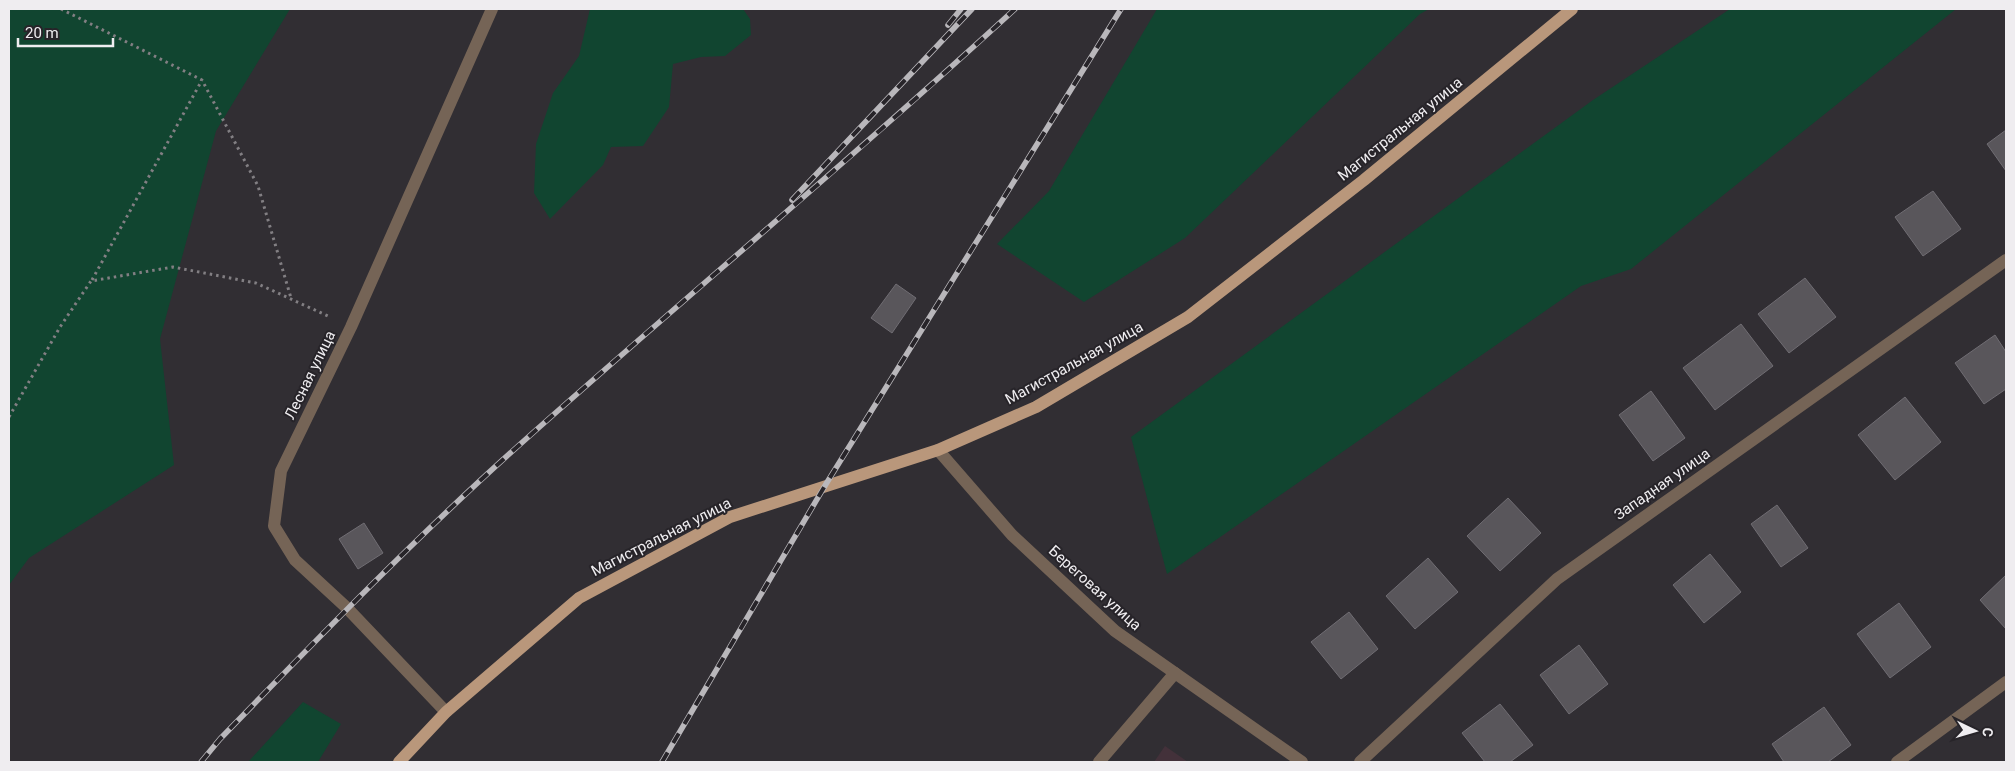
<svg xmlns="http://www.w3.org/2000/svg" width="2015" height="771" viewBox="0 0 2015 771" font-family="Roboto,sans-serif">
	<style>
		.commercial { fill: #43313a }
		.green { fill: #114530 }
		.building { fill: #59565b; stroke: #706d73 }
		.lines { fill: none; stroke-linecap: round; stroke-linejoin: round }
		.path { stroke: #827f83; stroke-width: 3; stroke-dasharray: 2.5 4; stroke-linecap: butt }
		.minor { stroke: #756456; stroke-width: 12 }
		.major { stroke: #b9977b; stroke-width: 12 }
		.rail-casing { stroke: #b9b7bb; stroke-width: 5.5 }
		.rail { stroke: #272429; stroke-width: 4; stroke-dasharray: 11; stroke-linecap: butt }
		.labels { text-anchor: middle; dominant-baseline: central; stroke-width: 4; stroke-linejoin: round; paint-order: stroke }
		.street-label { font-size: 15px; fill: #efedf0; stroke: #272429 }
	</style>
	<rect width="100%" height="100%" fill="#312e33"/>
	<path class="commercial" d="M1165 746 1188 762H1154Z"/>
	<g class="green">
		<path d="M9 9H290L216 131 160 339 174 465 29 558 9 585Z"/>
		<path d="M590 9H743L750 19 751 35 725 56 701 57 673 64 669 107 643 146 611 147 603 165 550 219 534 193 536 144 553 93 579 56Z"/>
		<path d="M1157 9H1429L1420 14 1185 238 1084 302 997 244 1049 191Z"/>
		<path d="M1730 9H1956L1631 269 1581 286 1167 574 1131 437 1593 100Z"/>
		<path d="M303 702 341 724 318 762H248Z"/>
	</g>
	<g class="building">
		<path d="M2006 130V171L1987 144Z"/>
		<path d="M1933 191 1961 229 1923 256 1895 217Z"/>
		<path d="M1805 278 1836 317 1789 353 1758 314Z"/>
		<path d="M896 284 916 298 892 333 871 318Z"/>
		<path d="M1741 324 1773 366 1715 410 1683 368Z"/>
		<path d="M1995 335 2006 352V389L1984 404 1955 363Z"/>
		<path d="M1651 391 1685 438 1653 461 1619 415Z"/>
		<path d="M1905 397 1941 442 1895 480 1858 435Z"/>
		<path d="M1508 498 1541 533 1500 571 1467 536Z"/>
		<path d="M1777 505 1808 548 1781 567 1751 524Z"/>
		<path d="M364 523 383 553 358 569 339 539Z"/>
		<path d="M1710 554 1741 592 1704 623 1673 585Z"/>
		<path d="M1428 558 1458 592 1415 629 1386 596Z"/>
		<path d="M2006 575V629L1980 600Z"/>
		<path d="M1899 603 1931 647 1890 678 1857 634Z"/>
		<path d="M1349 612 1378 649 1341 679 1311 642Z"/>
		<path d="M1579 645 1608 684 1569 714 1540 675Z"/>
		<path d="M1500 704 1533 745 1510 762H1485L1462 733Z"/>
		<path d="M1824 707 1851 745 1828 762H1784L1772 744Z"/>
	</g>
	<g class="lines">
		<g class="path">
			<path d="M61 9 202 80 258 186 291 298"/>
			<path d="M92 280 202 80"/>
			<path d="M9 417 60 327 91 281 173 267 256 283 330 317"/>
		</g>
		<g class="minor">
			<path d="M938 450 1012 535 1115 631 1302 762"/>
			<path d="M446 712 347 608 295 560 274 526 281 471 351 327 492 9"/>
			<path d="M1099 762 1175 673"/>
			<path d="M1360 762 1557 579 2006 260"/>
			<path d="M1897 762 2006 682"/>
		</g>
		<path class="major" d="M399 762 446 712 579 598 730 517 938 450 1036 407 1188 317 1364 180 1572 9"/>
		<defs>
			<g id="rail">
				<path d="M948 25 961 9"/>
				<path d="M792 200 972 9"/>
				<path d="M201 762 220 739C319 637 419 534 526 439 688 295 855 156 1015 9"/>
				<path d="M662 762 826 484 1121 9"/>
			</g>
		</defs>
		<use href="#rail" class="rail-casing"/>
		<use href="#rail" class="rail"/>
	</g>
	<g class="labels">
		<g class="street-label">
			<text transform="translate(1400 129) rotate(-39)">Магистральная улица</text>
			<text transform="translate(1074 363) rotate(-29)">Магистральная улица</text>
			<text transform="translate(310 375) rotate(-64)">Лесная улица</text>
			<text transform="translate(1662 484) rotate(-35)">Западная улица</text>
			<text transform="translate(661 537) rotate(-27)">Магистральная улица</text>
			<text transform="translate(1095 588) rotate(42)">Береговая улица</text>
		</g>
	</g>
	<rect width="2015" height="771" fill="none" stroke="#efedf0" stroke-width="20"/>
	<g transform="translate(1975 731) rotate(95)" stroke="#272429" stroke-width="4" paint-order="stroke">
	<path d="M0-4L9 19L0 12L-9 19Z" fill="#efedf0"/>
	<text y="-8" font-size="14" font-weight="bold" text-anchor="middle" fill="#efedf0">С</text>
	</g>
	<path d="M18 38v8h95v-8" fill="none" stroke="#efedf0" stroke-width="2.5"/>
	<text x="25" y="38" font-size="15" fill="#efedf0" stroke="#272429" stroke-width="4" paint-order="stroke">20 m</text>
</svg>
